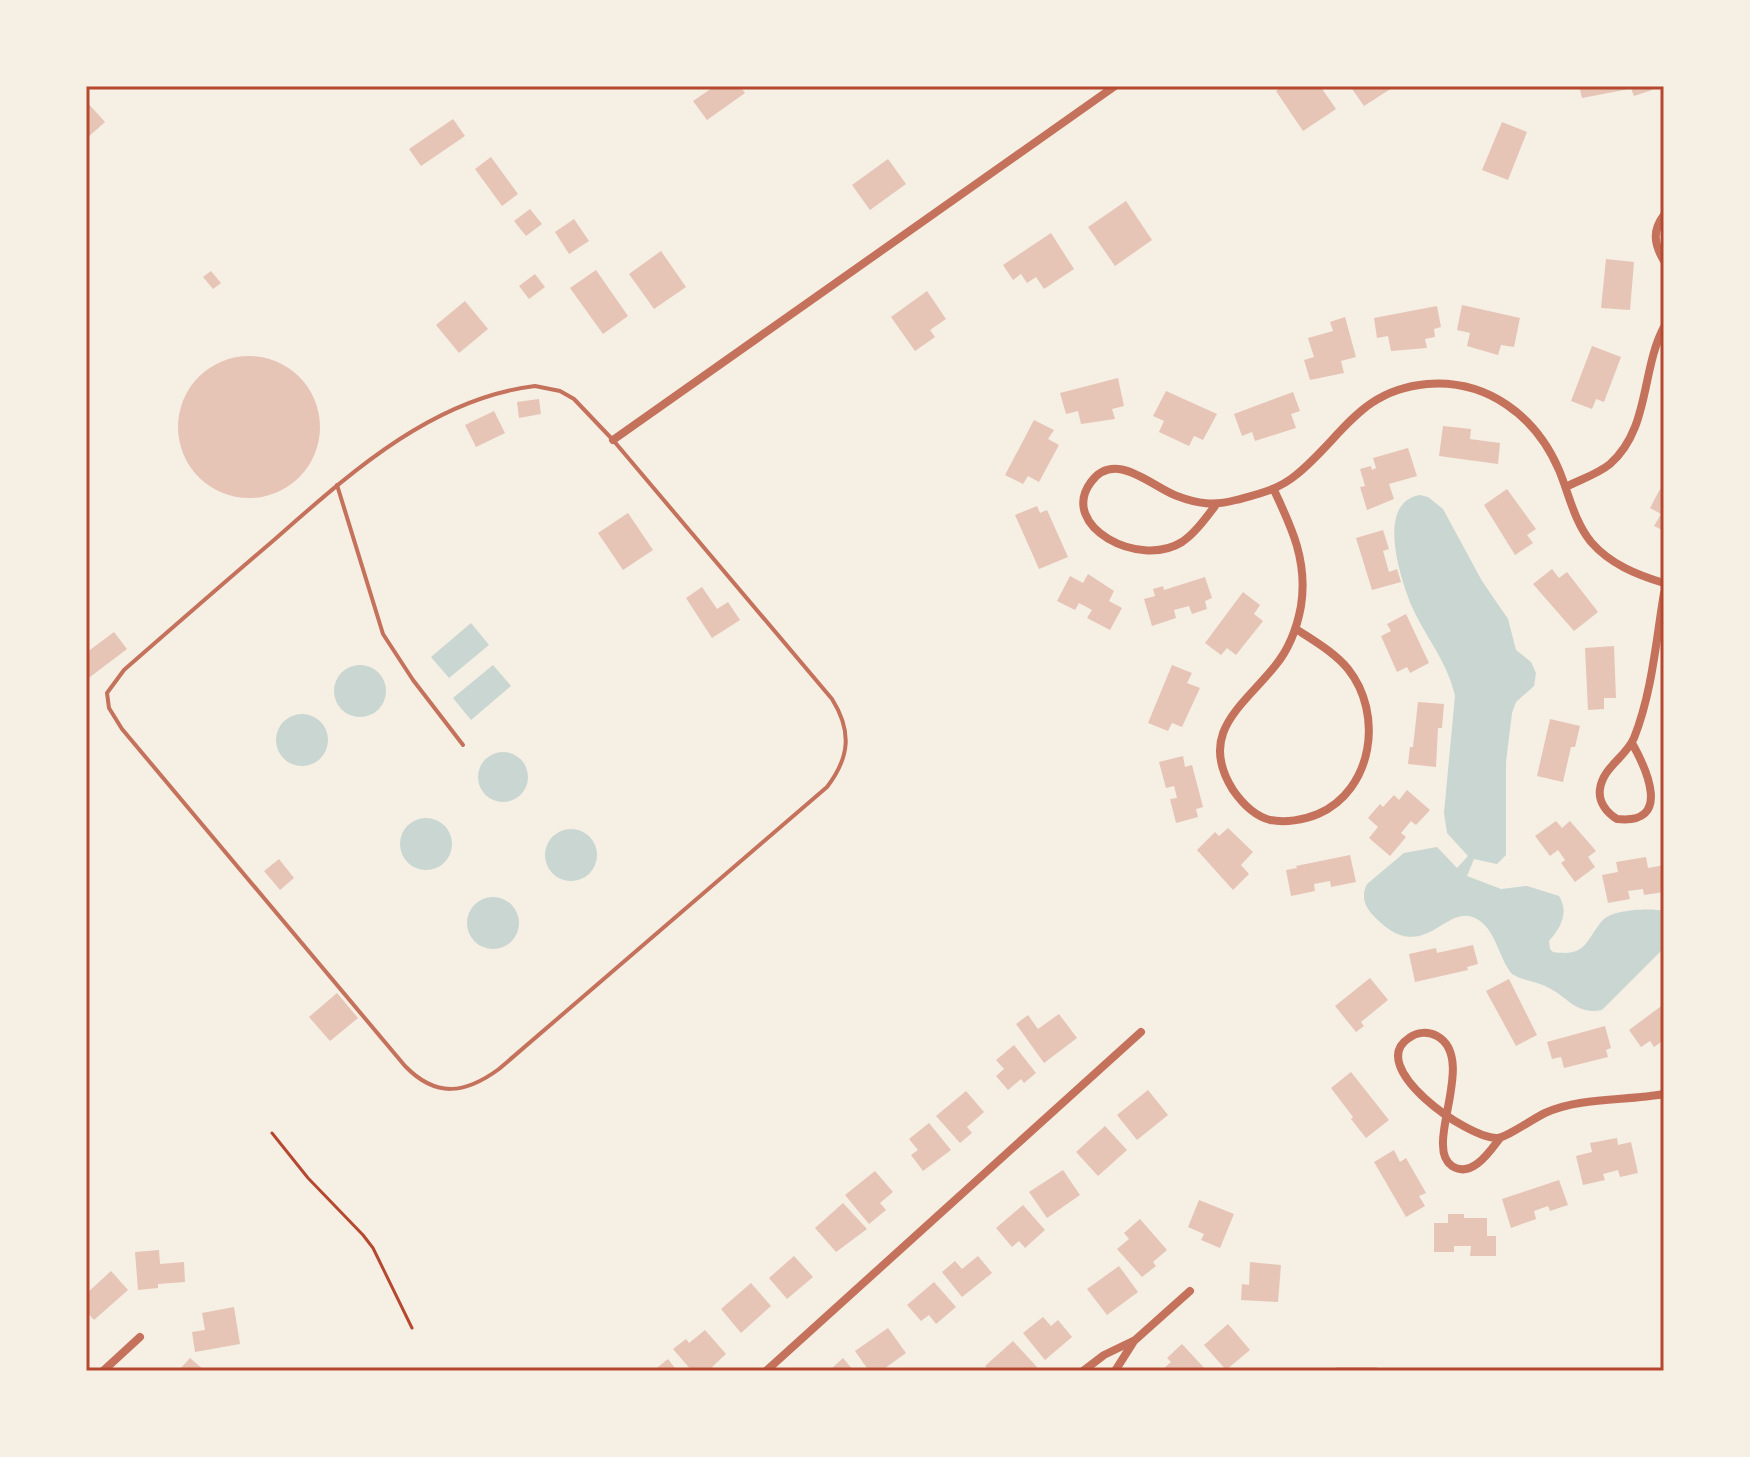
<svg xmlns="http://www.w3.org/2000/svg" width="1750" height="1457" viewBox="0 0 1750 1457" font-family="'DejaVu Sans',sans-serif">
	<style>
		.water { fill: #c9d6d2 }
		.building { fill: #e6c5b7 }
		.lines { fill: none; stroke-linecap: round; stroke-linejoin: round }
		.path { stroke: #b5482f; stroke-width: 3 }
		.service { stroke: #c5725c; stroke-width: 4 }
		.minor { stroke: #c5725c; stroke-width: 8 }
		.neatline { fill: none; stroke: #b5482f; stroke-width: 3 }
	</style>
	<rect width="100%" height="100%" fill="#f6efe4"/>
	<g class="water">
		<path d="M1420 495 1428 497 1443 509 1482 581 1508 619 1516 650 1531 662 1536 673 1534 686 1516 702 1512 713 1506 762V855L1497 864 1474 859 1467 876 1501 889 1527 886 1559 896C1569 912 1561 928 1549 941L1550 949 1553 952C1587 957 1585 941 1602 921 1612 909 1651 908 1664 911V948L1602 1010C1576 1015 1569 998 1549 988 1537 981 1523 981 1512 974 1498 957 1496 928 1475 918 1443 903 1423 971 1371 913 1363 903 1362 895 1367 884L1404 853 1437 847 1457 868 1468 856 1447 833 1444 813 1455 696C1447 658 1419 630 1407 594 1398 568 1378 502 1420 495Z"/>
		<path d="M471 623 489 645 449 678 431 657Z"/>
		<path d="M493 665 511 686 471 720 453 698Z"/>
		<circle cx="360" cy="691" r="26"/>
		<circle cx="302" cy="740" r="26"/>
		<circle cx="503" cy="777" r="25"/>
		<circle cx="426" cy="844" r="26"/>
		<circle cx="571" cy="855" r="26"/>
		<circle cx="493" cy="923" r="26"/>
	</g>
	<g class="building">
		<path d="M715 86H740L745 93 707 120 693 101Z"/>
		<path d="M1284 86H1320L1336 109 1303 131 1276 91Z"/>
		<path d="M1350 86H1395L1364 106Z"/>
		<path d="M1579 86H1629V89L1582 98Z"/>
		<path d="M1630 86H1650L1652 90 1634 96Z"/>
		<path d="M86 101 105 122 86 139Z"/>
		<path d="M453 119 465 136 421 166 409 149Z"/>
		<path d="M1502 122 1527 132 1508 180 1482 170Z"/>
		<path d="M491 157 518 194 502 206 475 169Z"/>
		<path d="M888 159 906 184 870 210 852 185Z"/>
		<path d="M1126 201 1152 240 1115 266 1088 227Z"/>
		<path d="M530 209 542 224 526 236 514 221Z"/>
		<path d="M574 219 589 241 569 254 555 232Z"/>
		<path d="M1051 233 1074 269 1044 289 1036 277 1027 283 1021 274 1013 280 1003 265Z"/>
		<path d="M661 251 686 287 654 309 629 274Z"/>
		<path d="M1606 259 1634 262 1630 310 1601 308Z"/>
		<path d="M596 270 628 316 603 334 570 288Z"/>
		<path d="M211 271 221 283 213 289 203 277Z"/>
		<path d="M535 274 545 287 529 299 519 286Z"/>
		<path d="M927 291 946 319 930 330 935 337 915 351 891 317Z"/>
		<path d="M465 301 488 329 459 353 436 325Z"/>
		<path d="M1462 305 1520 318 1514 347 1501 345 1498 355 1467 346 1470 333 1457 330Z"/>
		<path d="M1437 306 1441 327 1434 329 1435 337 1425 339 1427 348 1391 351 1388 336 1377 338 1374 318Z"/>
		<path d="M1345 317 1356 357 1341 361 1344 373 1310 380 1304 360 1314 357 1308 338 1333 331 1330 322Z"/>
		<path d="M1592 346 1621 357 1604 402 1596 399 1592 409 1571 401Z"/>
		<circle cx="249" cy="427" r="71"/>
		<path d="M1118 378 1124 406 1112 409 1115 419 1081 424 1078 411 1066 414 1060 393Z"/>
		<path d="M1166 391 1217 414 1203 440 1194 436 1189 446 1159 432 1164 421 1153 416Z"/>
		<path d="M1293 392 1300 411 1291 414 1296 428 1255 441 1252 432 1242 436 1234 414Z"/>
		<path d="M539 399 541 414 519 418 517 402Z"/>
		<path d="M494 411 505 433 476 447 465 425Z"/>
		<path d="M1034 420 1054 430 1048 439 1059 445 1039 482 1028 476 1023 484 1005 475Z"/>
		<path d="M1443 426 1471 429 1470 439 1500 443 1498 464 1439 456Z"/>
		<path d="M1408 448 1417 476 1389 484 1394 499 1367 510 1360 487 1365 486 1360 469 1371 466 1372 470 1376 468 1373 458Z"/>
		<path d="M1507 489 1536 529 1527 535 1533 543 1515 555 1484 505Z"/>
		<path d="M1660 489 1664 492V531L1654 526 1661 514 1650 508Z"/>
		<path d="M1037 506 1040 513 1047 510 1068 557 1039 569 1015 515Z"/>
		<path d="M628 513 653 550 623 570 598 533Z"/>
		<path d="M1383 530 1389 549 1383 551 1389 572 1397 569 1401 582 1372 590 1356 538Z"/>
		<path d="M1552 569 1559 578 1567 572 1598 612 1574 631 1533 584Z"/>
		<path d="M1088 574 1114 591 1109 601 1122 608 1110 630 1087 618 1092 610 1079 603 1075 610 1057 601 1070 576 1083 583Z"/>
		<path d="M1205 577 1212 598 1205 601 1207 609 1192 614 1189 606 1174 610 1176 618 1152 626 1144 599 1155 596 1153 589 1163 586 1164 590Z"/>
		<path d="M702 587 717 609 728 602 740 620 712 638 686 598Z"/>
		<path d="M1243 592 1260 605 1254 614 1263 621 1236 655 1227 648 1221 655 1205 643Z"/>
		<path d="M1406 614 1429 663 1410 673 1407 667 1397 672 1381 636 1391 631 1387 624Z"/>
		<path d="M114 632 127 649 86 680V653Z"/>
		<path d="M1614 646 1616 698H1604V709L1588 710 1585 648Z"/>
		<path d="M1172 665 1192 673 1187 683 1200 688 1182 727 1172 723 1168 731 1148 723Z"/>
		<path d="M1418 702 1444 704 1442 728H1438L1436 767 1408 764 1410 747H1413Z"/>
		<path d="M1550 719 1580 726 1575 747H1571L1563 782 1537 776Z"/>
		<path d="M1183 756 1185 767 1192 765 1203 807 1196 809 1198 817 1176 823 1170 799 1177 798 1174 786 1166 788 1159 762Z"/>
		<path d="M1407 790 1430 810 1416 825 1411 821 1401 833 1406 837 1390 856 1369 838 1378 827 1368 818 1380 804 1383 807 1394 795 1399 800Z"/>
		<path d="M1556 821 1562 828 1570 821 1596 851 1588 857 1595 867 1575 882 1561 863 1565 860 1558 850 1550 856 1535 836Z"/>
		<path d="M1228 828 1253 852 1241 865 1249 874 1233 890 1197 850 1215 832 1219 836Z"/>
		<path d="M1350 855 1356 882 1331 887 1330 881 1314 884 1315 891 1291 896 1286 870 1297 868 1296 866Z"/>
		<path d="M1646 857 1648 868 1664 865V892L1644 895 1643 889 1628 891 1630 899 1608 903 1602 875 1618 872 1616 862Z"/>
		<path d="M279 859 294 878 280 890 264 871Z"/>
		<path d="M1473 945 1478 964 1467 967 1468 970 1415 982 1409 954 1436 948 1437 953Z"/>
		<path d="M1370 978 1388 1000 1361 1022 1364 1026 1356 1032 1335 1006Z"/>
		<path d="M1509 979 1537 1035 1516 1046 1486 991Z"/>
		<path d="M337 993 358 1018 330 1041 309 1017Z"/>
		<path d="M1664 1004V1040L1654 1047 1650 1041 1641 1047 1629 1030Z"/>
		<path d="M1059 1014 1077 1038 1044 1063 1016 1024 1028 1015 1038 1029Z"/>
		<path d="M1605 1026 1611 1048 1606 1050 1608 1057 1564 1068 1561 1057 1552 1059 1547 1042Z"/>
		<path d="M1014 1045 1036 1073 1024 1083 1021 1079 1008 1090 996 1076 1004 1069 996 1060Z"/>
		<path d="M1351 1072 1389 1120 1366 1138 1351 1119 1353 1117 1331 1088Z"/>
		<path d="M1148 1090 1168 1115 1137 1140 1117 1115Z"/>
		<path d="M966 1091 984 1112 967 1127 972 1133 960 1143 936 1116Z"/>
		<path d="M929 1123 951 1150 923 1171 911 1155 918 1150 909 1139Z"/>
		<path d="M1105 1126 1127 1150 1098 1176 1076 1152Z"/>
		<path d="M1617 1138 1618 1145 1631 1142 1638 1173 1620 1177 1618 1170 1603 1174 1605 1180 1583 1185 1576 1156 1592 1152 1590 1143Z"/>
		<path d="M1394 1150 1400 1162 1406 1158 1426 1193 1419 1196 1425 1206 1406 1217 1374 1162Z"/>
		<path d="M1063 1170 1080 1195 1047 1218 1029 1192Z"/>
		<path d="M875 1171 893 1192 880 1203 886 1210 869 1224 845 1195Z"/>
		<path d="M1559 1180 1568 1205 1550 1211 1548 1206 1534 1211 1536 1219 1511 1228 1502 1199Z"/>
		<path d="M1199 1200 1234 1214 1220 1248 1201 1240 1204 1234 1188 1227Z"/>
		<path d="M843 1203 867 1229 836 1252 815 1228Z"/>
		<path d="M1023 1205 1045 1230 1025 1248 1019 1241 1012 1247 996 1228Z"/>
		<path d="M1448 1214H1464V1218H1487V1236H1496V1256H1470L1471 1246H1454V1252H1434V1223H1448Z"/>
		<path d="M1140 1219 1167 1250 1153 1262 1156 1266 1142 1277 1117 1249 1129 1239 1124 1233Z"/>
		<path d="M159 1250 160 1264 184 1262 185 1282 158 1284V1288L138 1290 135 1252Z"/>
		<path d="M794 1256 813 1277 787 1299 769 1278Z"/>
		<path d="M978 1256 992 1273 962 1297 942 1272 955 1261 962 1269Z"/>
		<path d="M1250 1262 1281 1265 1278 1302 1241 1300 1242 1284 1249 1285Z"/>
		<path d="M1119 1266 1138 1292 1107 1315 1087 1289Z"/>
		<path d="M111 1271 128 1290 94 1320 86 1311V1294Z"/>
		<path d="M934 1282 956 1307 936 1324 929 1315 921 1321 907 1305Z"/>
		<path d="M751 1283 771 1306 741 1333 721 1309Z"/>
		<path d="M234 1307 240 1344 195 1352 192 1332 205 1330 202 1313Z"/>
		<path d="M1043 1317 1051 1326 1058 1320 1072 1337 1045 1360 1023 1333Z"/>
		<path d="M1228 1324 1250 1350 1226 1370 1204 1345Z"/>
		<path d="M888 1328 906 1353 881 1371H869L855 1351Z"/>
		<path d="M705 1330 726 1354 712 1367 715 1371H692L673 1349 686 1339 689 1343Z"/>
		<path d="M1013 1341 1037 1367 1033 1371H990L985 1366Z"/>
		<path d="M1182 1344 1207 1371H1161L1171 1362 1167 1358Z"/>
		<path d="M190 1358 205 1371H178Z"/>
		<path d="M843 1358 854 1371H833L831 1369Z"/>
		<path d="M668 1359 677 1371H653Z"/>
		<rect x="1336" y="1367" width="41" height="4"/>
	</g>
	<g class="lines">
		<path class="path" d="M272 1133 308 1178 363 1235 373 1248 412 1328"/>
		<g class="service">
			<path d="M535 386 560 391 574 399 613 440 832 699C852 731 850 757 827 787L499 1069C465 1094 436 1098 405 1066L122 729 109 708 107 693 124 670C171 629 219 587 267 546 344 479 428 399 535 386Z"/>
			<path d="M337 485 383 634 413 680 463 745"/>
		</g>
		<g class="minor">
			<path d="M1664 215C1652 231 1654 244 1664 261"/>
			<path d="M613 440 1115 86"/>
			<path d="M1566 487C1579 480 1598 474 1610 464 1650 429 1641 370 1664 327"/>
			<path d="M1274 490C1292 528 1308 562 1301 606 1297 628 1289 649 1275 666 1243 706 1197 733 1233 790 1242 803 1255 816 1270 820 1285 823 1304 820 1318 814 1373 790 1384 714 1348 669 1334 652 1314 641 1296 629"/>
			<path d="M1215 506C1205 519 1195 533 1182 542 1139 569 1058 526 1091 482 1115 449 1152 487 1177 496 1198 504 1214 506 1236 500 1258 494 1278 490 1296 475 1342 438 1359 390 1427 384 1487 379 1536 416 1559 470 1569 494 1574 521 1591 542 1610 564 1637 575 1664 583"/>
			<path d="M1632 743C1646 768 1673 825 1617 819 1607 813 1598 802 1600 789 1603 767 1626 757 1634 738 1652 693 1656 641 1664 593"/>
			<path d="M1500 1138C1490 1151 1472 1179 1452 1166 1445 1161 1443 1153 1443 1145 1441 1116 1470 1054 1437 1036 1428 1031 1417 1032 1409 1038 1365 1066 1466 1138 1497 1138 1506 1138 1534 1118 1545 1113 1580 1097 1626 1101 1664 1094"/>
			<path d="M103 1371 140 1337"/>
			<path d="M766 1371 1141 1032"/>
			<path d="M1083 1371 1104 1355 1133 1341"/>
			<path d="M1115 1371 1134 1341 1190 1291"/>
		</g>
	</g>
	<rect width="1750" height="1457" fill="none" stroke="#f6efe4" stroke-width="176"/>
	<rect x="88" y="88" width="1574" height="1281" class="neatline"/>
</svg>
